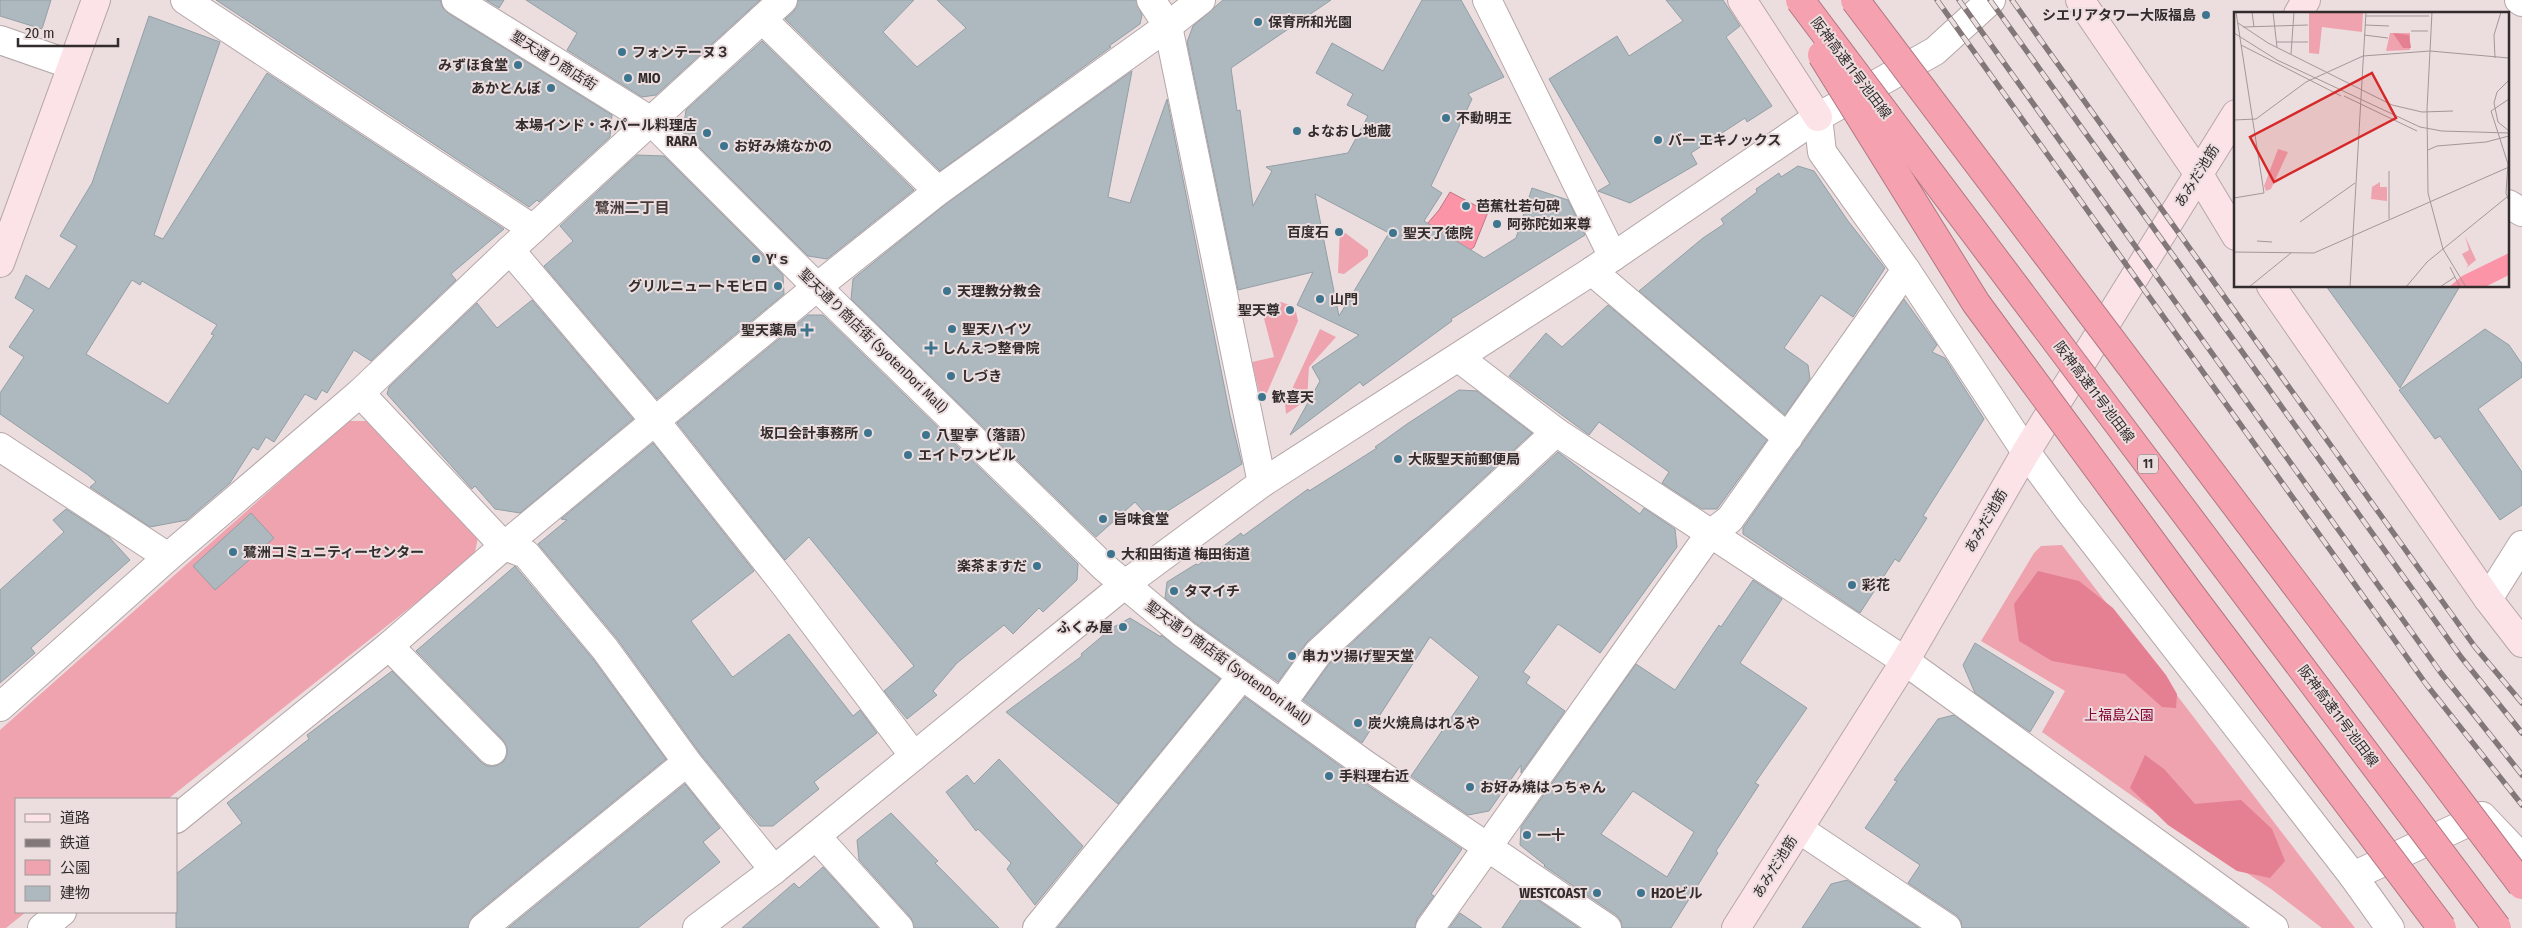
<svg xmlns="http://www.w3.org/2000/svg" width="2522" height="928" viewBox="0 0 2522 928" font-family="'Fira Sans Condensed','Noto Sans JP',sans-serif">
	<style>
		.green { fill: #eea3af }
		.forest { fill: #e57f92 }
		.water { fill: #fc94a7; stroke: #bf7582 }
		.building { fill: #adb9bf; stroke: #939fa5; fill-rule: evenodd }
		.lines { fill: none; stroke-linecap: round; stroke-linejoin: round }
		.street-casing { stroke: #b5a7a9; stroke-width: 30 }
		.secondary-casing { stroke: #b5a7a9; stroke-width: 30 }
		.street { stroke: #fff; stroke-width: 28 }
		.secondary { stroke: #fce3e7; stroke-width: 28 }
		.rail-casing { stroke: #827879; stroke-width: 5.5 }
		.rail { stroke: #ecdedf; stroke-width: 4; stroke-dasharray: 11; stroke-linecap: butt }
		.highway-bridge-casing { stroke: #b17882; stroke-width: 30; stroke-linecap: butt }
		.highway-bridge { stroke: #f5a1af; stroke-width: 28 }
		.poi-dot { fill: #3d758f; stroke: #ecdedf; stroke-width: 2 }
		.labels { text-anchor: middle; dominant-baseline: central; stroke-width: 4; stroke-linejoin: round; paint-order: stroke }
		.shield { fill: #ecdedf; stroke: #6a6162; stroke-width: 1 }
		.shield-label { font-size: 12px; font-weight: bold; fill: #322c2d }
		.poi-label { font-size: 14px; font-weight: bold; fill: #322c2d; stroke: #ecdedf; text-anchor: start }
		.street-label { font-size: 14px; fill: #322c2d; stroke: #ecdedf }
		.park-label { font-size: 14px; fill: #860435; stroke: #ecdedf }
		.neighbourhood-label { font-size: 15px; font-weight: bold; fill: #483d3e; stroke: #ecdedf }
		.inset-road { fill: none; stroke: #a29798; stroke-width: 1 }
		.view { fill: #d62828; fill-opacity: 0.15; stroke: #d62828; stroke-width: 2.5 }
		.inset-edge { fill: none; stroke: #322c2d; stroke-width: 2.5 }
	</style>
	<rect width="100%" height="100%" fill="#ecdedf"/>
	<g class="green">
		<path d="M1340 229 1368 250V256L1344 274 1338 273Z"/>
		<path d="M1281 302 1295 307 1298 321 1266 395 1261 401 1252 362 1274 357 1261 307Z"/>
		<path d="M1320 329 1336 337 1309 367 1307 400 1286 414 1285 404Z"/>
		<path d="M348 421H367L478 537 474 557 168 799H16V912H26L6 928H0V730Z"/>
		<path d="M2062 545 2355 928H2322L2271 889 2162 817 2042 732 2065 691 1981 641 2034 553 2041 546Z"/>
	</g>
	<g class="forest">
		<path d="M2038 571 2079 581 2113 608 2166 675 2177 694 2176 708 2162 707 2125 674 2052 661 2019 641 2014 604Z"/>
		<path d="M2145 755 2164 769 2195 804 2241 800 2272 829 2285 861 2270 878 2237 871 2168 825 2130 788Z"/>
	</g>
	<path class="water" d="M1450 192 1488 212 1474 247 1463 256 1421 231 1439 210Z"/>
	<g class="building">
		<path d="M0 0H51L42 29 0 16Z"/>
		<path d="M216 0H440L443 8 448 13 612 115 610 137 539 202 537 200 529 207Z"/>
		<path d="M486 0H504L499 8Z"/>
		<path d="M526 0H760L656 95 642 97 567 50 577 33Z"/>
		<path d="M798 0H914L883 32 917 67 966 28 937 0H1136L1142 15 1140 24 1109 46 1111 47 940 171 785 19 794 11Z"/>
		<path d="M1223 0H1331L1231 68 1237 111 1240 110 1253 206 1272 171 1266 167 1348 153 1368 116 1347 105 1353 94 1316 73 1332 43 1383 71 1422 0H1461L1504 77 1468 94 1472 99 1431 186 1442 193 1424 221 1484 258 1516 238 1532 188 1568 200 1585 235 1451 319 1452 321 1363 386 1360 382 1290 435 1320 381 1312 367 1359 335 1297 305 1313 272 1238 290 1187 42 1193 26ZM1315 194 1389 233 1339 316 1325 246Z"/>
		<path d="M1666 0H1723L1740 26 1726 37 1772 106 1747 122 1745 118 1691 153 1697 164 1630 203 1598 191 1610 184 1549 79 1617 36 1629 56 1683 21Z"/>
		<path d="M149 16 220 42 154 235 163 239 267 73 504 229 451 274 456 280 371 361 354 350 327 393 322 390 316 400 305 394 274 442 266 437 258 450 253 447 230 483 187 520 150 527 90 487 96 482 88 475 0 414V393L24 357 9 347 34 310 15 298 26 275 49 289 77 246 60 236 92 183ZM132 280 140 285 142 281 217 325 211 334 214 335 168 404 86 354Z"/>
		<path d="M762 41 914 190 827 259 808 256 683 131 686 110Z"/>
		<path d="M1132 71 1108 197 1130 203 1167 99 1230 415 1242 464 1152 521 1135 502 1096 537 851 299 853 279 947 203Z"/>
		<path d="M637 155 664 156 783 275 784 294 657 399 544 266 573 241 560 226Z"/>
		<path d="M1798 166 1814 171 1848 221 1885 268 1853 317 1821 295 1784 348 1808 365 1810 379 1785 415 1639 291 1703 238 1724 224 1721 219 1757 192 1756 189 1779 173 1781 177Z"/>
		<path d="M2326 286H2460L2400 388Z"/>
		<path d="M1904 299 1937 345 1932 352 1945 358 1984 419 1923 516 1927 518 1899 562 1895 559 1860 613 1743 534V528Z"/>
		<path d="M532 300 633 419 520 513 495 509 475 486 472 489 387 394 389 387 477 303 497 328Z"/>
		<path d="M1608 305 1767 440 1717 509H1702L1662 483 1669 472 1599 422 1589 435 1509 376 1546 333 1562 347Z"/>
		<path d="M808 315H823L1078 564 1077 580 1043 612 1039 608 1013 634 1004 625 957 663 933 691 937 695 907 719 884 691 914 666 809 537 785 560 677 423Z"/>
		<path d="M2485 329 2509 345 2522 364V377L2478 409 2522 472V505L2500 520 2440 436 2435 439 2399 390Z"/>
		<path d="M1459 390 1477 391 1532 433 1307 642 1278 682 1194 622 1165 598 1167 582 1196 564 1198 565 1241 533 1243 536 1308 489 1309 491 1377 448 1375 447 1407 424Z"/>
		<path d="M653 443 754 571 691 621 731 675 733 677 789 634 853 716 860 710 877 733 814 782 819 789 773 826H760L745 809 699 752 618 640 538 544 567 520 561 519Z"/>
		<path d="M1558 452 1640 514 1644 508 1675 529 1677 547 1600 653 1558 624 1523 672 1530 677 1526 683 1565 711 1521 773V765L1489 811 1468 815 1411 776 1479 677 1430 637 1362 743 1303 700 1330 663Z"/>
		<path d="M66 509 108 536 130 560 31 648 35 653 0 683V590L64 532 53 520Z"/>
		<path d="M251 513 274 538 215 590 193 566Z"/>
		<path d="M515 566 593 659 666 759 473 916 468 928H176V874L242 823 227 803 309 739 307 735 392 671 481 762 487 766H495L503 762 507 755V748L503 740 416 651Z"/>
		<path d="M1753 580 1782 599 1740 663 1807 708 1755 783 1759 785 1716 851 1718 853 1671 928H1622L1621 921 1616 915 1544 866 1545 865 1520 845 1521 827 1636 664 1675 690 1719 625 1721 627ZM1633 791 1694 832 1667 877 1601 834Z"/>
		<path d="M1130 618 1161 637V635L1220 679 1118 804 1006 712 1082 656 1081 654 1112 628Z"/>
		<path d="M1975 643 2054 692 2030 732 1975 693 1963 665Z"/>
		<path d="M1245 697 1357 778 1462 849 1431 894 1434 896 1417 919 1415 928H1057Z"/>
		<path d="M1954 715 2247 928H1962L1961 921 1956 915 1908 883 1920 865 1865 828 1897 781 1894 780 1938 719Z"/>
		<path d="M999 759 1083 846 1035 905 1007 869 1011 863 978 829 976 831 946 792 967 775 974 784Z"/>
		<path d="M685 784 720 828 703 842 720 862 638 928H508Z"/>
		<path d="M891 813 938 861 935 863 999 928H914L911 918 859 860 857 840Z"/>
		<path d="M823 867 878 928H742L794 883 799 888Z"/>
		<path d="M1847 880 1919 928H1802L1831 884Z"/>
		<path d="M1526 892 1579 928H1502Z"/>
		<path d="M1460 913 1482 928H1449Z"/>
	</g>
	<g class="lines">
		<defs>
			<g id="street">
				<path d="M185 0 533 229"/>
				<path d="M456 0 651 121 817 287 1104 567 1184 634 1366 765 1607 928"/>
				<path d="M1151 0 1168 26 1262 483"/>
				<path d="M1487 0 1613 257"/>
				<path d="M2519 0 2522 2"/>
				<path d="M762 19 938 191"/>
				<path d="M0 40 72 65"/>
				<path d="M1818 117 1822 152 1906 270 2026 452 2068 509 2353 876 2390 928"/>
				<path d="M2508 204 2522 212"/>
				<path d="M510 250 656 422 782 581 914 756"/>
				<path d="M1592 271 1788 438"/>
				<path d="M1459 358 1556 432 1905 661 2274 928"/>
				<path d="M360 393 504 546 526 554 605 649 687 762 774 870"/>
				<path d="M0 447 168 557"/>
				<path d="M2488 599 2522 545"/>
				<path d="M389 646 492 751"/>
				<path d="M1282 703 1318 653 1556 432"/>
				<path d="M0 707 168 557 360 393 510 250 783 0"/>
				<path d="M176 819 389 646 504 546 817 287 938 191 1168 26 1201 0"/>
				<path d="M1799 829 1947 928"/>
				<path d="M816 836 899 928"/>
				<path d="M2353 876 2482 816 2522 858"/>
				<path d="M42 928 62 912"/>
				<path d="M483 928 687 762"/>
				<path d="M697 928 774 870 1124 585 1262 483 1592 271 1818 117 1935 51 1991 0"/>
				<path d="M1037 928 1242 676"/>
				<path d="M1430 928 1709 535 1730 519 1906 270"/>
			</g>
			<g id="secondary">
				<path d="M1742 0 1818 117"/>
				<path d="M2080 0 2198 173 2236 236"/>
				<path d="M2298 14 2306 0"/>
				<path d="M0 263 96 0"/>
				<path d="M2271 286 2488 599 2522 643"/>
				<path d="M1736 928 1905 661 2026 452 2236 114"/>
			</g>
		</defs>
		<use href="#street" class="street-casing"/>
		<use href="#secondary" class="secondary-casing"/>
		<use href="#street" class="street"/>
		<use href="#secondary" class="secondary"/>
		<defs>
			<g id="rail">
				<path d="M1937 0 2426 684 2522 805"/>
				<path d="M1959 0 2441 673 2522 775"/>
				<path d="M1990 0 2461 657 2522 733"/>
				<path d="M2012 0 2475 647 2522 703"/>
			</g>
		</defs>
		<use href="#rail" class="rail-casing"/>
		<use href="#rail" class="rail"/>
		<defs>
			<g id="highway-bridge">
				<path d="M1800 0 2497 928"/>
				<path d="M1855 0 2522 885"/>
				<path d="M1822 55 1976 303 2191 595 2442 928"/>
			</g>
		</defs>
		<use href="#highway-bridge" class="highway-bridge-casing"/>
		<use href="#highway-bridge" class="highway-bridge"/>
	</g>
	<g class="poi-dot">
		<circle cx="2206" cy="15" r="5"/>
		<circle cx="1258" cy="22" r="5"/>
		<circle cx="622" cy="52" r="5"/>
		<circle cx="518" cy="65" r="5"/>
		<circle cx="628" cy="78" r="5"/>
		<circle cx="551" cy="88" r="5"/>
		<circle cx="1446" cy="118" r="5"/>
		<circle cx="1297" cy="131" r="5"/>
		<circle cx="707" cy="133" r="5"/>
		<circle cx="1658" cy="140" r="5"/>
		<circle cx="724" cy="146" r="5"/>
		<circle cx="1466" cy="206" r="5"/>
		<circle cx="1497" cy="224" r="5"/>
		<circle cx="1339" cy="232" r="5"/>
		<circle cx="1393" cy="233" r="5"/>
		<circle cx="756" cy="259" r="5"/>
		<circle cx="778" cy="286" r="5"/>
		<circle cx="947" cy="291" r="5"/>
		<circle cx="1320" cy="299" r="5"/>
		<circle cx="1290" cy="310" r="5"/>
		<circle cx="952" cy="329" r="5"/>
		<path d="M804.5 322.5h5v5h5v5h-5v5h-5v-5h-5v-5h5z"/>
		<path d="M928.5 340.5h5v5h5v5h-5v5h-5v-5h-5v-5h5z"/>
		<circle cx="951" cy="376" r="5"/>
		<circle cx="1262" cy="397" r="5"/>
		<circle cx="868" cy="433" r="5"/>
		<circle cx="926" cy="435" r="5"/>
		<circle cx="908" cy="455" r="5"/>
		<circle cx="1398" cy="459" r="5"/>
		<circle cx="1103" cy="519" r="5"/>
		<circle cx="233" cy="552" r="5"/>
		<circle cx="1111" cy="554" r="5"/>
		<circle cx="1037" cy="566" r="5"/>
		<circle cx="1852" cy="585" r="5"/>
		<circle cx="1174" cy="591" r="5"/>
		<circle cx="1123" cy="627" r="5"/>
		<circle cx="1292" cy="656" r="5"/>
		<circle cx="1358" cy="723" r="5"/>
		<circle cx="1329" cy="776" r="5"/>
		<circle cx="1470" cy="787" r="5"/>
		<circle cx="1527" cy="835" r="5"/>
		<circle cx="1597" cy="893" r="5"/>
		<circle cx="1641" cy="893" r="5"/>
	</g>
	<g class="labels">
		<rect class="shield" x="2138" y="454.5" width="20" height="19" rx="4"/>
		<g class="shield-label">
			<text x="2148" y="464">11</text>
		</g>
		<g class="poi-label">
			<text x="2196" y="15" text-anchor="end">シエリアタワー大阪福島</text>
			<text x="1268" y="22">保育所和光園</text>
			<text x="632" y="52">フォンテーヌ３</text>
			<text x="508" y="65" text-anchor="end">みずほ食堂</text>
			<text x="638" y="78">MIO</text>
			<text x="541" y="88" text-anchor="end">あかとんぼ</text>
			<text x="1456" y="118">不動明王</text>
			<text x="697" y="125" text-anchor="end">本場インド・ネパール料理店<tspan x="697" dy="16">RARA</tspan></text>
			<text x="1307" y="131">よなおし地蔵</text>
			<text x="1668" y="140">バー エキノックス</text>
			<text x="734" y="146">お好み焼なかの</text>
			<text x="1476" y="206">芭蕉杜若句碑</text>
			<text x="1507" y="224">阿弥陀如来尊</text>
			<text x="1329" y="232" text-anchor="end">百度石</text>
			<text x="1403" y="233">聖天了徳院</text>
			<text x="766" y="259">Y'ｓ</text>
			<text x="768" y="286" text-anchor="end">グリルニュートモヒロ</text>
			<text x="957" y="291">天理教分教会</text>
			<text x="1330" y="299">山門</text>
			<text x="1280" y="310" text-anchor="end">聖天尊</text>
			<text x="962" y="329">聖天ハイツ</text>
			<text x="797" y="330" text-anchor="end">聖天薬局</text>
			<text x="942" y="348">しんえつ整骨院</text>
			<text x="961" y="376">しづき</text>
			<text x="1272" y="397">歓喜天</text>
			<text x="858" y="433" text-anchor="end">坂口会計事務所</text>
			<text x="936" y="435">八聖亭（落語）</text>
			<text x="918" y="455">エイトワンビル</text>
			<text x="1408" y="459">大阪聖天前郵便局</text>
			<text x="1113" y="519">旨味食堂</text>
			<text x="243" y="552">鷺洲コミュニティーセンター</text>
			<text x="1121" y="554">大和田街道 梅田街道</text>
			<text x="1027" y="566" text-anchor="end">楽茶ますだ</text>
			<text x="1862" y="585">彩花</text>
			<text x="1184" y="591">タマイチ</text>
			<text x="1113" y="627" text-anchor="end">ふくみ屋</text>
			<text x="1302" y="656">串カツ揚げ聖天堂</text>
			<text x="1368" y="723">炭火焼鳥はれるや</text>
			<text x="1339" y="776">手料理右近</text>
			<text x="1480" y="787">お好み焼はっちゃん</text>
			<text x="1537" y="835">一十</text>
			<text x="1587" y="893" text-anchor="end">WESTCOAST</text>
			<text x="1651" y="893">H2Oビル</text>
		</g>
		<g class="street-label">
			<text transform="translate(554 61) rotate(32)">聖天通り商店街</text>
			<text transform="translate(1851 68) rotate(53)">阪神高速11号池田線</text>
			<text transform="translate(2197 176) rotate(-58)">あみだ池筋</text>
			<text transform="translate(873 341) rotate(44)">聖天通り商店街 (SyotenDori Mall)</text>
			<text transform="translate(2094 392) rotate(53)">阪神高速11号池田線</text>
			<text transform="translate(1986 521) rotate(-60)">あみだ池筋</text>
			<text transform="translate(1228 663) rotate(36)">聖天通り商店街 (SyotenDori Mall)</text>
			<text transform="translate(2338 716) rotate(53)">阪神高速11号池田線</text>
			<text transform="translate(1775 867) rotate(-58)">あみだ池筋</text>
		</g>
		<g class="park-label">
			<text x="2119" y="715">上福島公園</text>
		</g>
		<g class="neighbourhood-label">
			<text x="632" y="208">鷺洲二丁目</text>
		</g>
	</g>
	<g transform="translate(2234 12)">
		<rect width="275" height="275" fill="#ecdedf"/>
		<path d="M75 0H129L128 20 88 15 85 42 75 41ZM156 21H176V38L152 39ZM44 137 54 140 37 177 32 179 30 174ZM146 170V175H153V189L137 187 138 175ZM231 224 242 248 232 256 234 253 228 242 235 238Z" fill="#eea3af"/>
		<path d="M159 21 175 23 177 36H169Z" fill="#e57f92"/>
		<path d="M275 241V263L251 275H215L228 264Z" fill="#fc94a7"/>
		<path class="inset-road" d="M18 0 20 15M39 0 43 35M198 0 193 97 194 181 209 237 232 275M132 4H195M4 11 34 31 158 93 188 100 219 99M131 13 155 14M9 15 74 13M177 19H194M0 21 43 48 186 115 208 119 275 121M130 23 154 26M43 30H74M7 33 107 84M57 42 60 0M261 46 260 23 267 0M275 68 263 80 260 91 264 110 275 119M110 84 183 119M275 87 257 99 274 152 272 181 275 189M0 108 22 107 72 70 129 44 196 39 275 46M194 138 203 134 252 130 275 124M155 159V207M0 186 30 181 2 0M66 210 121 171M23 229 38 230M0 240 80 241 275 155M216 255 226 275M15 275 57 241M116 275 132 0M172 275 193 250 273 185M206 275 221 265"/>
		<path class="view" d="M138 61 162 106 40 170 16 125Z"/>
		<rect width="275" height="275" class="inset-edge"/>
	</g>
	<rect x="15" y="798" width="162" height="115" fill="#ecdedf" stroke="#a29798"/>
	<rect x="25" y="814" width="25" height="8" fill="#fce3e7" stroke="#a29798"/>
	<text x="60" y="823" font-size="15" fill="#322c2d">道路</text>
	<rect x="25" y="839" width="25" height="8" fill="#827879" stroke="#a29798"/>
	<text x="60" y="848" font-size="15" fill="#322c2d">鉄道</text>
	<rect x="25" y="860" width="25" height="15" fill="#eea3af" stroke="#a29798"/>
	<text x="60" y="873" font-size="15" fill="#322c2d">公園</text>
	<rect x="25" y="886" width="25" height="15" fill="#adb9bf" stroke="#a29798"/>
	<text x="60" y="898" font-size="15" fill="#322c2d">建物</text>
	<path d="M18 38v8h100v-8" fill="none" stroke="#322c2d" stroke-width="2.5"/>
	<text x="25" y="38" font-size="15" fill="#322c2d" stroke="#ecdedf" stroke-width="4" paint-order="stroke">20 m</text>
</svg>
